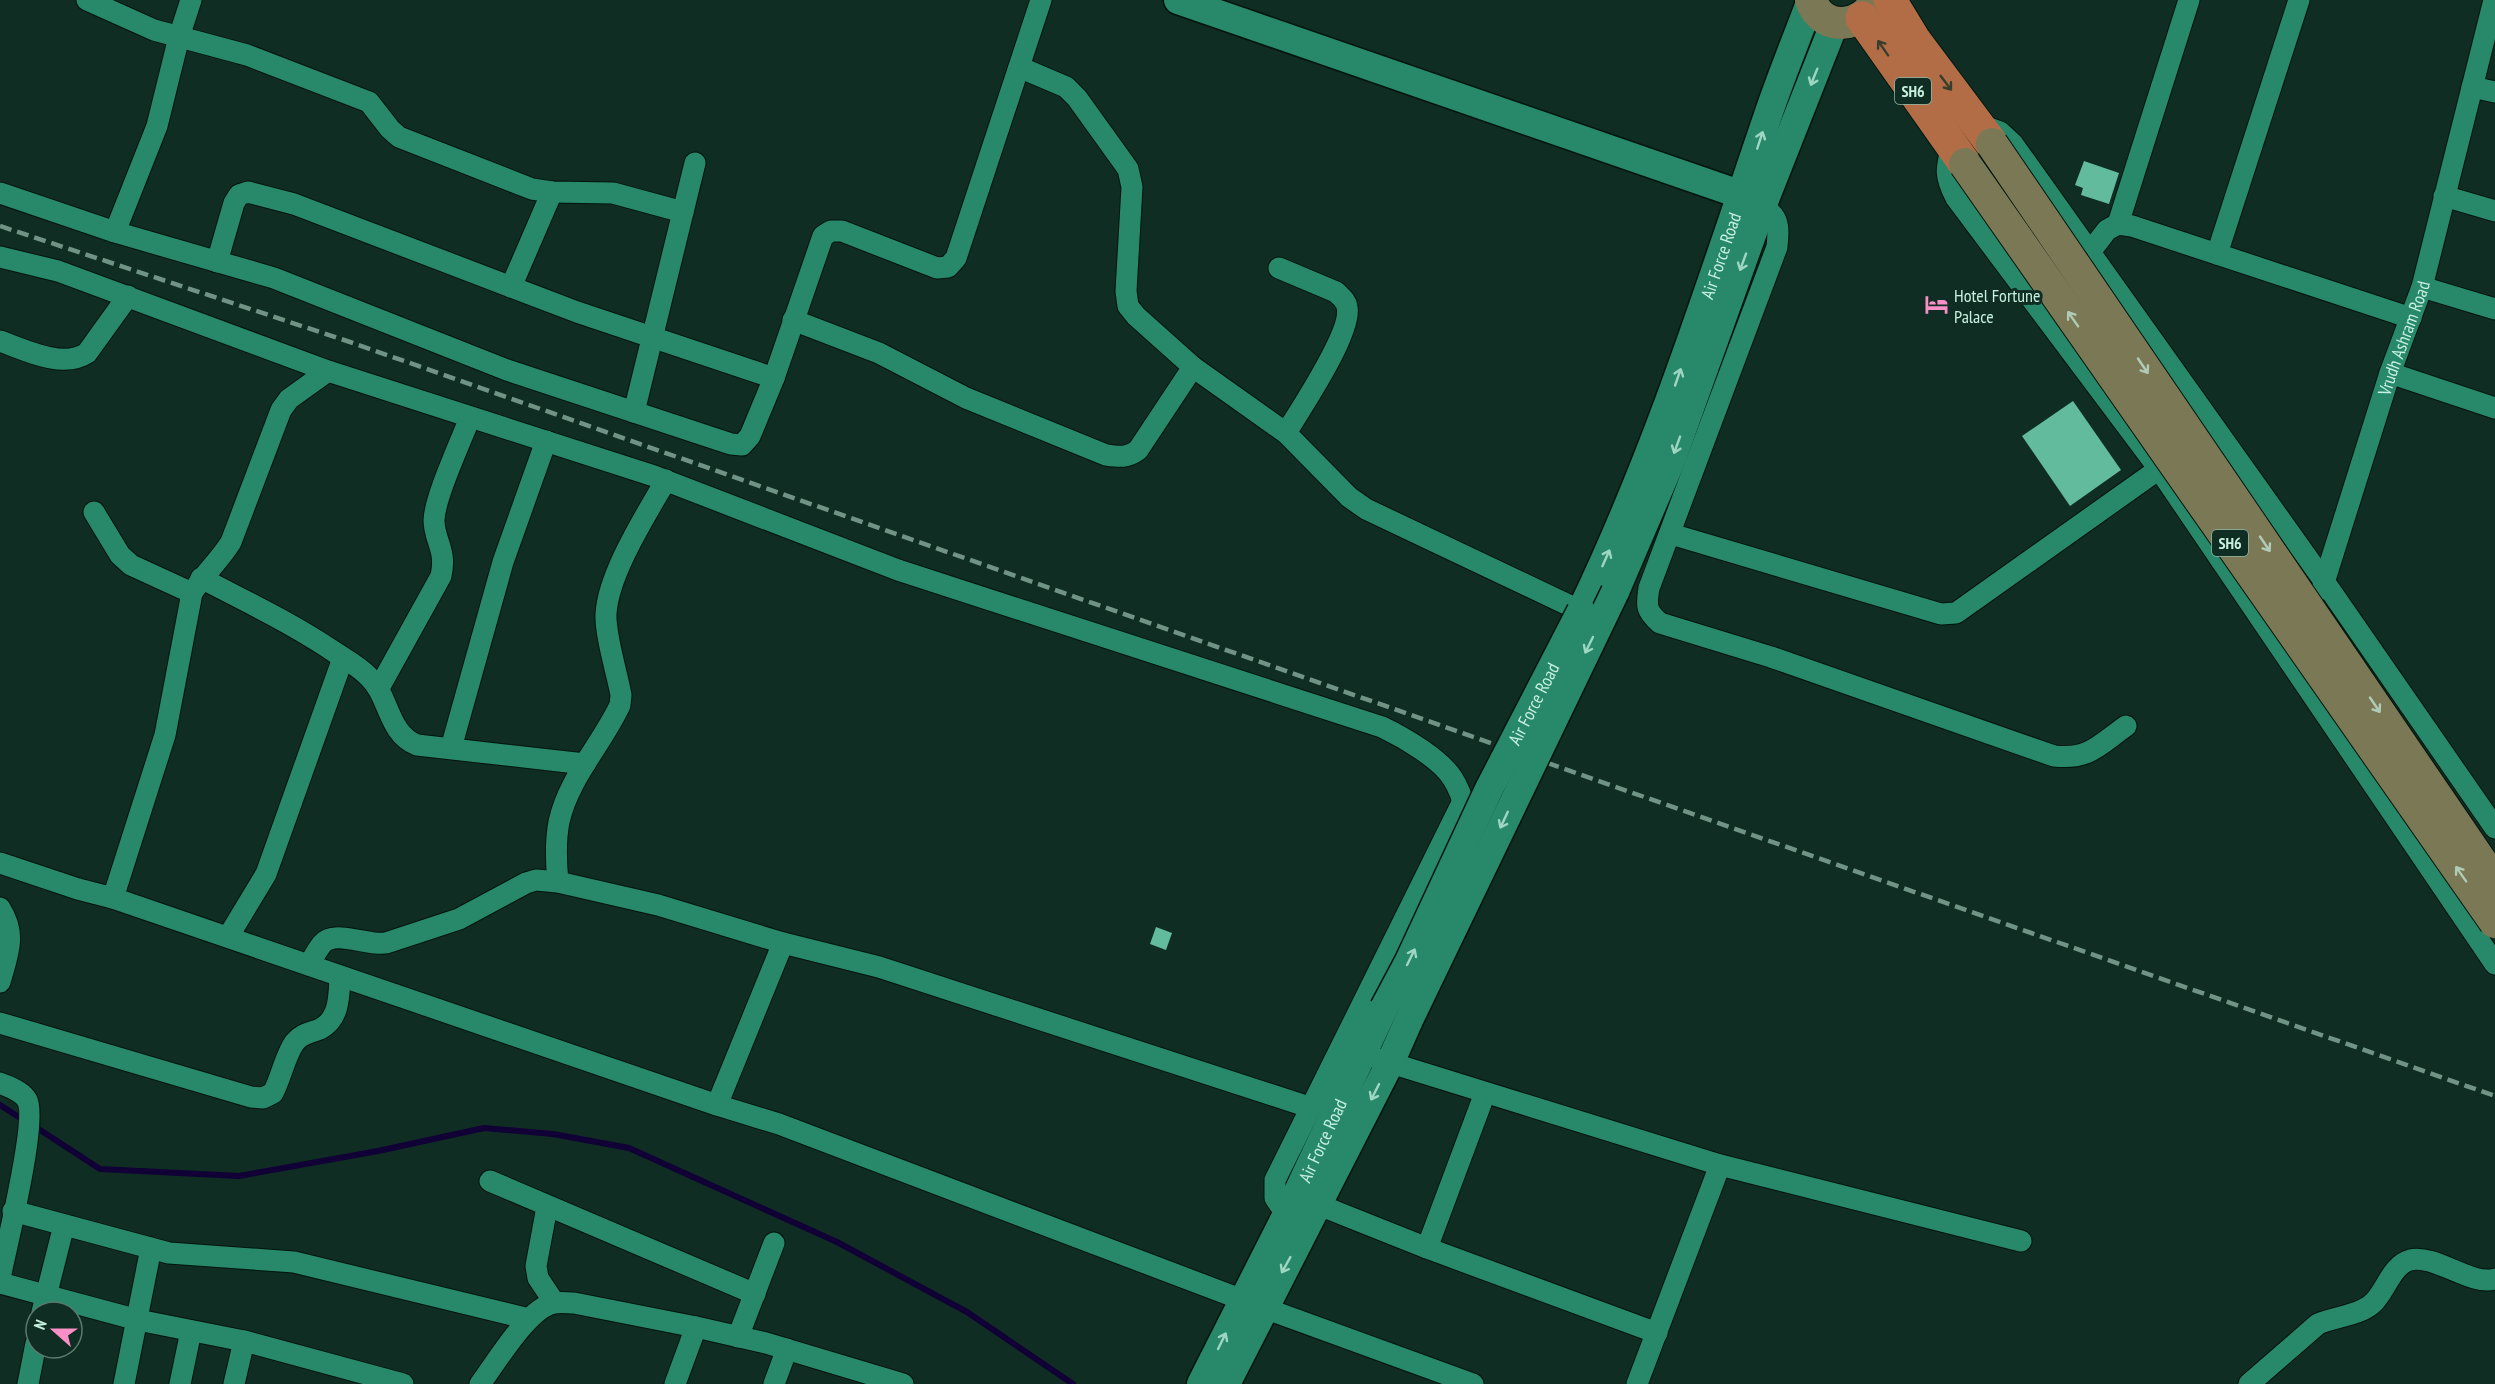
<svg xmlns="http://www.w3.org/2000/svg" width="2495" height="1384" viewBox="0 0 2495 1384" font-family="'PT Sans Narrow',sans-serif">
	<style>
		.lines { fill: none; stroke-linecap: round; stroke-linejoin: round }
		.stream { stroke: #110036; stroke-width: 6 }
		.building { fill: #61bb9c }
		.street-casing { stroke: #00150c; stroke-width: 23 }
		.secondary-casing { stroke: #00150c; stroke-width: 31 }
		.primary-casing { stroke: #00150c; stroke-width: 34 }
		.highway-casing { stroke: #00150c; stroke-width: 35 }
		.street { stroke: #28886a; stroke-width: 21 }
		.secondary { stroke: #28886a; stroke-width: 28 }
		.primary { stroke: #7b7855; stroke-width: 32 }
		.highway { stroke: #b26d47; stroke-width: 33 }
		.rail { stroke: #709386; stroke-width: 4.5; stroke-dasharray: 12 6; stroke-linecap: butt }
		.secondary-bridge-casing { stroke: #00150c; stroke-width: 31; stroke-linecap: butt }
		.primary-bridge-casing { stroke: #00150c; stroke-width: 34; stroke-linecap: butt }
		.secondary-bridge { stroke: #28886a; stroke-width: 28 }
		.primary-bridge { stroke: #7b7855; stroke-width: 32 }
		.oneway { stroke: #383d2c }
		.oneway2 { stroke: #9ed6c2 }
		.oneway3 { stroke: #b0ccb6 }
		.labels { text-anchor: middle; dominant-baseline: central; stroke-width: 6; stroke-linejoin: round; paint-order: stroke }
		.shield { fill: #102d23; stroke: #8fb6a7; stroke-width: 1.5 }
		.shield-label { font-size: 16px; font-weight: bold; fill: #c6f0df }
		.street-label { font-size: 18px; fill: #c6f0df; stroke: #102d23 }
		.poi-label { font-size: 18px; fill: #c6f0df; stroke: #102d23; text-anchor: start }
	</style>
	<rect width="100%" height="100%" fill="#102d23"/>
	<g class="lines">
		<g class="stream">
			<path d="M0 1105 25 1121"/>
			<path d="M34 1126 100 1169 239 1176 378 1151 484 1128 553 1134 629 1148 837 1242 967 1312 1073 1384"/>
		</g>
	</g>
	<g class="building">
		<path d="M2084 161 2119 173 2109 204 2081 195 2083 188 2075 185Z"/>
		<path d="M2073 401 2121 470 2070 506 2022 436Z"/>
		<path d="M1156 927 1172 933 1166 950 1150 944Z"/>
	</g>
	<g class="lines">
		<defs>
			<g id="street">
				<path d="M87 0 154 30 247 55 369 102 390 129 399 137 532 189 552 192 613 193 683 212"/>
				<path d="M1019 67 1066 87 1077 98 1128 169 1132 187 1126 291 1128 306 1136 316 1193 367 1286 433 1349 497 1366 509 1581 611"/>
				<path d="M2472 87 2495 92"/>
				<path d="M1983 126 2000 132 2013 144 2324 581 2495 828"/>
				<path d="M1952 146C1946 168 1944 176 1956 198L2159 469 2495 964"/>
				<path d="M0 193 115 232 274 278 507 370 731 444 742 445 750 436 774 378 823 236 831 231H842L937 268 948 267 956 258 1041 0"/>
				<path d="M2444 196 2495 211"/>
				<path d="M1752 201C1777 214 1780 219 1777 247L1649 588C1646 606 1646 611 1660 623L1771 657 2054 756C2089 760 2099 745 2126 726"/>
				<path d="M2118 224 2189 0"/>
				<path d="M115 232 157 126 179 37 191 0"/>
				<path d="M2090 252 2107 230 2118 224 2132 226 2411 318"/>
				<path d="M2217 254 2299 0"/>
				<path d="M0 257 58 271 328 371 654 476 898 570 1382 727C1403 737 1441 759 1453 779 1462 793 1466 811 1472 827"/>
				<path d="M217 262 234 203 239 195 248 192 294 204 577 312 774 378"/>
				<path d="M1279 268 1336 292C1341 297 1346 300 1347 307 1353 331 1300 410 1286 433"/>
				<path d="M511 287 552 192"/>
				<path d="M2422 287 2495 309"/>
				<path d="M793 320 879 353 966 398 1106 455C1120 457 1127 458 1138 450L1193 367"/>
				<path d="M0 341C25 350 63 369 87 353L128 296"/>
				<path d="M2390 373 2495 408"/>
				<path d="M634 412 695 163"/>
				<path d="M94 512 120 555 131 565 192 593"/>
				<path d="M1671 534 1941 614 1956 613 2159 469"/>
				<path d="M201 578C245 601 289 622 330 649 343 658 357 665 368 676 390 696 387 733 417 745L585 764"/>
				<path id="s1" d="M2322 589 2390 373 2422 287 2494 0"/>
				<path d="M379 688 441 576C447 549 434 541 434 520 435 496 461 442 470 417"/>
				<path d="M451 748 503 562 546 441"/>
				<path d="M0 863 78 889 113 898 717 1105 779 1124 1264 1308 1473 1384"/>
				<path d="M558 882C556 862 555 842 559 822 568 779 602 744 620 705L621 695C617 673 605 635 606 614 608 574 646 515 666 480"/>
				<path d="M113 898 165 735 192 593C204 574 220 560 231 542L281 410 289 399 328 371"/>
				<path d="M0 908C17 935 8 953 0 982"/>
				<path d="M228 937 266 874 343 658"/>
				<path d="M309 965C313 958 317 950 322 944 334 929 367 946 386 943L459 919 526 883 536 880 558 882 658 905 783 943 879 967 1312 1108"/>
				<path d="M0 1023 251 1097 263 1098 273 1093C281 1078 286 1053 295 1042 302 1033 311 1033 320 1029 340 1019 339 995 340 976"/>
				<path d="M1378 1059 1720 1165 2021 1241"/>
				<path d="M0 1083C9 1087 22 1091 27 1100 38 1119 6 1249 0 1278"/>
				<path d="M717 1105 783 943"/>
				<path d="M490 1181 755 1294"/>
				<path d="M1304 1199 1427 1248 1657 1333"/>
				<path d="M547 1207 536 1266 538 1278 554 1302"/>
				<path d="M13 1211 169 1253 294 1262 529 1319"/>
				<path d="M1286 1214 1275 1198V1180L1463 801"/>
				<path d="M1427 1248 1485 1093"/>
				<path d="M0 1283 138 1320 244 1341 403 1384"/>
				<path d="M42 1312 64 1225"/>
				<path d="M738 1337 774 1243"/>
				<path d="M28 1384 36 1343"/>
				<path d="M124 1384 151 1248"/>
				<path d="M180 1384 191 1331"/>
				<path d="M234 1384 244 1341"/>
				<path d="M480 1384C496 1363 529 1306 555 1303 561 1302 568 1303 574 1303L696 1327 766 1343 903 1384"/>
				<path d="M675 1384 696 1327"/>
				<path d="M774 1384 787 1349"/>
				<path d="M1637 1384 1720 1165"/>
				<path d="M2249 1384 2318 1324C2336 1316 2360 1316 2374 1302 2386 1290 2392 1265 2410 1260 2436 1254 2470 1286 2495 1279"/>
			</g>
			<g id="secondary">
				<path d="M1178 0 1742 195"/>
				<path d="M1615 592 1671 461 1762 207 1835 22"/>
				<path id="s2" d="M1581 611C1658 451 1711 282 1768 115 1781 76 1797 38 1811 0"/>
				<path id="s3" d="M1201 1384 1296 1196 1384 1008"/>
				<path d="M1226 1384 1390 1063 1409 1020"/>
			</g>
			<path id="primary" d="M1811 0C1822 33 1863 28 1876 0"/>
			<g id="highway">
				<path d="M1890 0 1915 41 1992 144"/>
				<path d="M1862 18 1965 164"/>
			</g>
		</defs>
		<use href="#street" class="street-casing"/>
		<use href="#secondary" class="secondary-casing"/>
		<use href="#primary" class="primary-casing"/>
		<use href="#highway" class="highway-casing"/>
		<use href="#street" class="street"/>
		<use href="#secondary" class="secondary"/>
		<use href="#primary" class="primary"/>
		<use href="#highway" class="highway"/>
		<path class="rail" d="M0 226 350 342 2495 1096"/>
		<defs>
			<g id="secondary-bridge">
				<path id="s4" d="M1384 1008 1409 961 1489 789 1581 611"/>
				<path d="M1409 1020 1615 592"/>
			</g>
			<g id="primary-bridge">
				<path d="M1992 144 2495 882"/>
				<path d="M1965 164 2495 922"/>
			</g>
		</defs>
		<use href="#secondary-bridge" class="secondary-bridge-casing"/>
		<use href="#primary-bridge" class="primary-bridge-casing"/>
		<use href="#secondary-bridge" class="secondary-bridge"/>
		<use href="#primary-bridge" class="primary-bridge"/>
	</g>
	<defs><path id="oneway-shaft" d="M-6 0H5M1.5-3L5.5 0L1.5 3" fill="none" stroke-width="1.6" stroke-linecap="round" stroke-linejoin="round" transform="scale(1.5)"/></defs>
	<g class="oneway">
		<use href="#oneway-shaft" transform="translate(1883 48) rotate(-125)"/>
		<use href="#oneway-shaft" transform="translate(1946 83) rotate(53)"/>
	</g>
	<g class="oneway2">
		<use href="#oneway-shaft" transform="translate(1814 77) rotate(112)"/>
		<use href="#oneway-shaft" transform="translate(1760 140) rotate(-72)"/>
		<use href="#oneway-shaft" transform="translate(1743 262) rotate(110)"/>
		<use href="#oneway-shaft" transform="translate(1678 377) rotate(-71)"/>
		<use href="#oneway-shaft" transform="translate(1677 445) rotate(110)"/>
		<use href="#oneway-shaft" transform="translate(1606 558) rotate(-66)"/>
		<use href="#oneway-shaft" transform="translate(1589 645) rotate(116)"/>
		<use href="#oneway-shaft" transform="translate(1504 820) rotate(115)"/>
		<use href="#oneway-shaft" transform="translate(1411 957) rotate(-64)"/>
		<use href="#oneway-shaft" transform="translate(1375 1092) rotate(117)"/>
		<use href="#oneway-shaft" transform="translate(1286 1265) rotate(119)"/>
		<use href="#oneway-shaft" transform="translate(1222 1341) rotate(-64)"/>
	</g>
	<g class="oneway3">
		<use href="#oneway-shaft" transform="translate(2073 319) rotate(-125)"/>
		<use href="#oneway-shaft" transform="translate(2143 366) rotate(56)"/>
		<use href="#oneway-shaft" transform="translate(2265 544) rotate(56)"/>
		<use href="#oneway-shaft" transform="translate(2375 705) rotate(56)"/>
		<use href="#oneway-shaft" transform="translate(2461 874) rotate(-125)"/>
	</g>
	<defs>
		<symbol id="hotel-bare" viewBox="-9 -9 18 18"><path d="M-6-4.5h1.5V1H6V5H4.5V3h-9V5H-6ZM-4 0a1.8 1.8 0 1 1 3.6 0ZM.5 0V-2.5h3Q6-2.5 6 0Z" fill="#fa8fc7" stroke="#102d23" stroke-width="2.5" paint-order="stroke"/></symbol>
	</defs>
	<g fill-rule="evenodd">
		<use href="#hotel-bare" x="1920" y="288" width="33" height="33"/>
	</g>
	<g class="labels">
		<g class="shield">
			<rect x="1895" y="78" width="36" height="26" rx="4.5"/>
			<rect x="2212" y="530" width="36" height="26" rx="4.5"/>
		</g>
		<g class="shield-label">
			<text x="1913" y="91">SH6</text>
			<text x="2230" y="543">SH6</text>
		</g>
		<g class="street-label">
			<text stroke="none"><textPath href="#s2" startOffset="382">Air Force Road</textPath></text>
			<text stroke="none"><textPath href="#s1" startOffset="264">Vrudh Ashram Road</textPath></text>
			<text stroke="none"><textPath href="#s4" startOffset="339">Air Force Road</textPath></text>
			<text stroke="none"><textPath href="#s3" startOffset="272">Air Force Road</textPath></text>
		</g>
		<g class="poi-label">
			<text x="1954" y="295">Hotel Fortune<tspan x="1954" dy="21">Palace</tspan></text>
		</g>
	</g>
	<g transform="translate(54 1330) rotate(291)"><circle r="28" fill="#102d23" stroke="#597b6e" stroke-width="1.5"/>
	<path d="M0-4.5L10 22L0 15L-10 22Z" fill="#fa8fc7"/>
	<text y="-9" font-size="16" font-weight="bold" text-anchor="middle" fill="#c6f0df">N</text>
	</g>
</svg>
